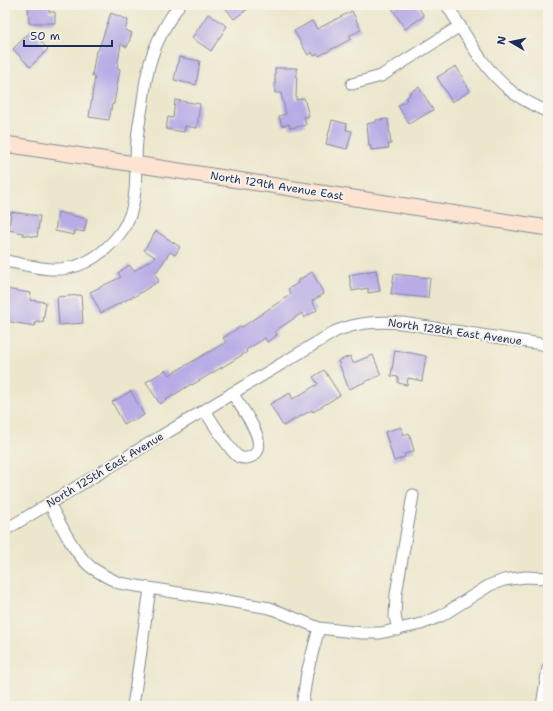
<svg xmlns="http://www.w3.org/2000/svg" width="553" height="711" viewBox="0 0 553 711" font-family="'Shantell Sans',sans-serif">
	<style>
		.building { fill: #b8abe6 }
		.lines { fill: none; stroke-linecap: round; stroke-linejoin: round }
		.minor-casing { stroke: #848b95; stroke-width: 13 }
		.secondary-casing { stroke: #848b95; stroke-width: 17 }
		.minor { stroke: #fff; stroke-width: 11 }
		.secondary { stroke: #fde4d1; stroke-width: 15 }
		.labels { text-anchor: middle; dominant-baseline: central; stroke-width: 4; stroke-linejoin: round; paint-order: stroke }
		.street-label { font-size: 11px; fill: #1b2f5e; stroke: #f7f3e8 }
	</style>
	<rect width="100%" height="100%" fill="#f7f3e8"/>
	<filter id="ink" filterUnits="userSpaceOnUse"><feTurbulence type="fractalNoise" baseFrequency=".025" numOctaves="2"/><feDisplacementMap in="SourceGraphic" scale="8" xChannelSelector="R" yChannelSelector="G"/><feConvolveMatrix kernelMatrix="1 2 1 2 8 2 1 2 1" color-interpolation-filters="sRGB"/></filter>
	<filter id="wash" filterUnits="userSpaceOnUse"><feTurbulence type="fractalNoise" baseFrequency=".012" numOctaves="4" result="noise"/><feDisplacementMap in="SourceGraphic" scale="16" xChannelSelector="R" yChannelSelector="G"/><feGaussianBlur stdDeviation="0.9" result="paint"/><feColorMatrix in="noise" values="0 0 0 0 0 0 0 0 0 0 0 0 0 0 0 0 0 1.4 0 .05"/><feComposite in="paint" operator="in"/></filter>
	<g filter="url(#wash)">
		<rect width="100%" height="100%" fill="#ece7cc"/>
		<g id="blocks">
			<g class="building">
				<path d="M28 5H49V12H55V23H29Z"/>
				<path d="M223 5H253L234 19Z"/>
				<path d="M397 5H417L424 16 405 29 392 8Z"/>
				<path d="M352 11 361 30 349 36 351 39 319 56 318 54 314 56 312 52 308 55 294 31 312 21 317 29Z"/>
				<path d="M111 13 128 20 125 30 132 33 127 47 121 44 117 68 120 69 114 104H112L109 120 89 117 95 76H92L96 51H98Z"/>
				<path d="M208 14 227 26 211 51 192 38Z"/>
				<path d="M31 31 48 49 30 67 13 49Z"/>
				<path d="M179 57 200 61 196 85 174 80Z"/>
				<path d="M456 66 470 91 452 102 437 77Z"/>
				<path d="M275 68H297L296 100 304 98 309 116 304 117 306 125 290 128 289 124 282 126 279 116 286 114 281 93H275Z"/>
				<path d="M419 87 433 110 409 124 398 106 407 100 406 98 410 95 409 93Z"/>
				<path d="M175 100 200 104 197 128 185 126 184 132 166 129 168 117 173 118Z"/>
				<path d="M388 119 391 144H388L389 148 371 150V146H369L367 124 376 122V120Z"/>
				<path d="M332 120 347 124 346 130 352 131 347 149 326 144Z"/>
				<path d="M11 212 40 216 37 237 23 235V233L9 230Z"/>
				<path d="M58 212 87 219 84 232 75 230 74 235 55 231Z"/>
				<path d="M156 231 180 247 175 255 170 252 155 274 159 281 134 297V296L101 313 90 292 121 277 118 273 129 265 134 271 155 257 144 250Z"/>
				<path d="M376 270 380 291 368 293V288L352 291 349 275Z"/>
				<path d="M312 272 324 294 312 301 317 310 304 318 302 313 275 331 277 335 267 342 265 338 246 350 247 352 239 357 192 385 191 384 160 404 146 382 166 370 169 375 226 342 223 338 241 326 242 327 291 294 288 289 298 283 297 281Z"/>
				<path d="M394 274 430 278 428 298 391 294Z"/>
				<path d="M5 289 31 293 30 300 46 302 43 322 36 321 35 326 5 321Z"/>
				<path d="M81 295 83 323 59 325 57 297Z"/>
				<path d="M395 350 426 356 422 381 408 378 407 385 398 383V377L391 376Z"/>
				<path d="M373 355 381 375 349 389 338 361 350 356 353 363Z"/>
				<path d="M324 370 340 395 313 412 312 410 283 426 270 404 290 393 293 399 318 384 313 377Z"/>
				<path d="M131 391 144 415 133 421 132 419 124 424 112 402Z"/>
				<path d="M401 427 404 435 409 433 414 451 404 454 405 457 394 461 385 432Z"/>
			</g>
		</g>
	</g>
	<g filter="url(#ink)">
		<use href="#blocks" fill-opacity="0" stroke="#848b95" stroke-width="1"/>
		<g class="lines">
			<defs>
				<g id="minor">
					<path d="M447 5C466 35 482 68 511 91 522 100 535 106 548 112"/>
					<path d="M352 84 381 76 460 26"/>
					<path d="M5 261C25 264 48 272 68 268 82 266 93 259 103 251 144 217 133 186 137 140 138 129 140 118 142 107 144 95 145 82 148 71 153 46 165 25 179 5"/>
					<path d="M204 410C211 419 231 453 239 457 244 459 250 458 254 455 270 443 240 406 232 393"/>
					<path d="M49 503C61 524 73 553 92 568 101 574 110 579 119 583L270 608 319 628 362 633H380L421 624 441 616 490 585 504 580 525 577 548 578"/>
					<path d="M5 530 336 331C359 322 379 321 402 323L548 345"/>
					<path d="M398 630 395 616 396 594 413 495"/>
					<path d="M133 706 150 589"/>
					<path d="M302 706 307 673 319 628"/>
					<path d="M542 706 548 668"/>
				</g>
				<path id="secondary" d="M5 144 548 228"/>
			</defs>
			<use href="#minor" class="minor-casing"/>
			<use href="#secondary" class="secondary-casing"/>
			<use href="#minor" class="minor"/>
			<use href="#secondary" class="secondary"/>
		</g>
	</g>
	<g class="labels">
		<g class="street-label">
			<text transform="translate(277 186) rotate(9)">North 129th Avenue East</text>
			<text transform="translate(455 332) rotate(8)">North 128th East Avenue</text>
			<text transform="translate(105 470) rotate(-31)">North 125th East Avenue</text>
		</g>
	</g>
	<rect width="553" height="711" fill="none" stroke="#f7f3e8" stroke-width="20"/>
	<g transform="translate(511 42) rotate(279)" stroke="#f7f3e8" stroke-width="3" paint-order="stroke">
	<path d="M0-3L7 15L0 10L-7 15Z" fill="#1b2f5e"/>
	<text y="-6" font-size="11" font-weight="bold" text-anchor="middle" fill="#1b2f5e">N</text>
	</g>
	<path d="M24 40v6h88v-6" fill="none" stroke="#1b2f5e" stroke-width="2"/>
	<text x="30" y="40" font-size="12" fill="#1b2f5e" stroke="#f7f3e8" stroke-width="3" paint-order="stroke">50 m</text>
</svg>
